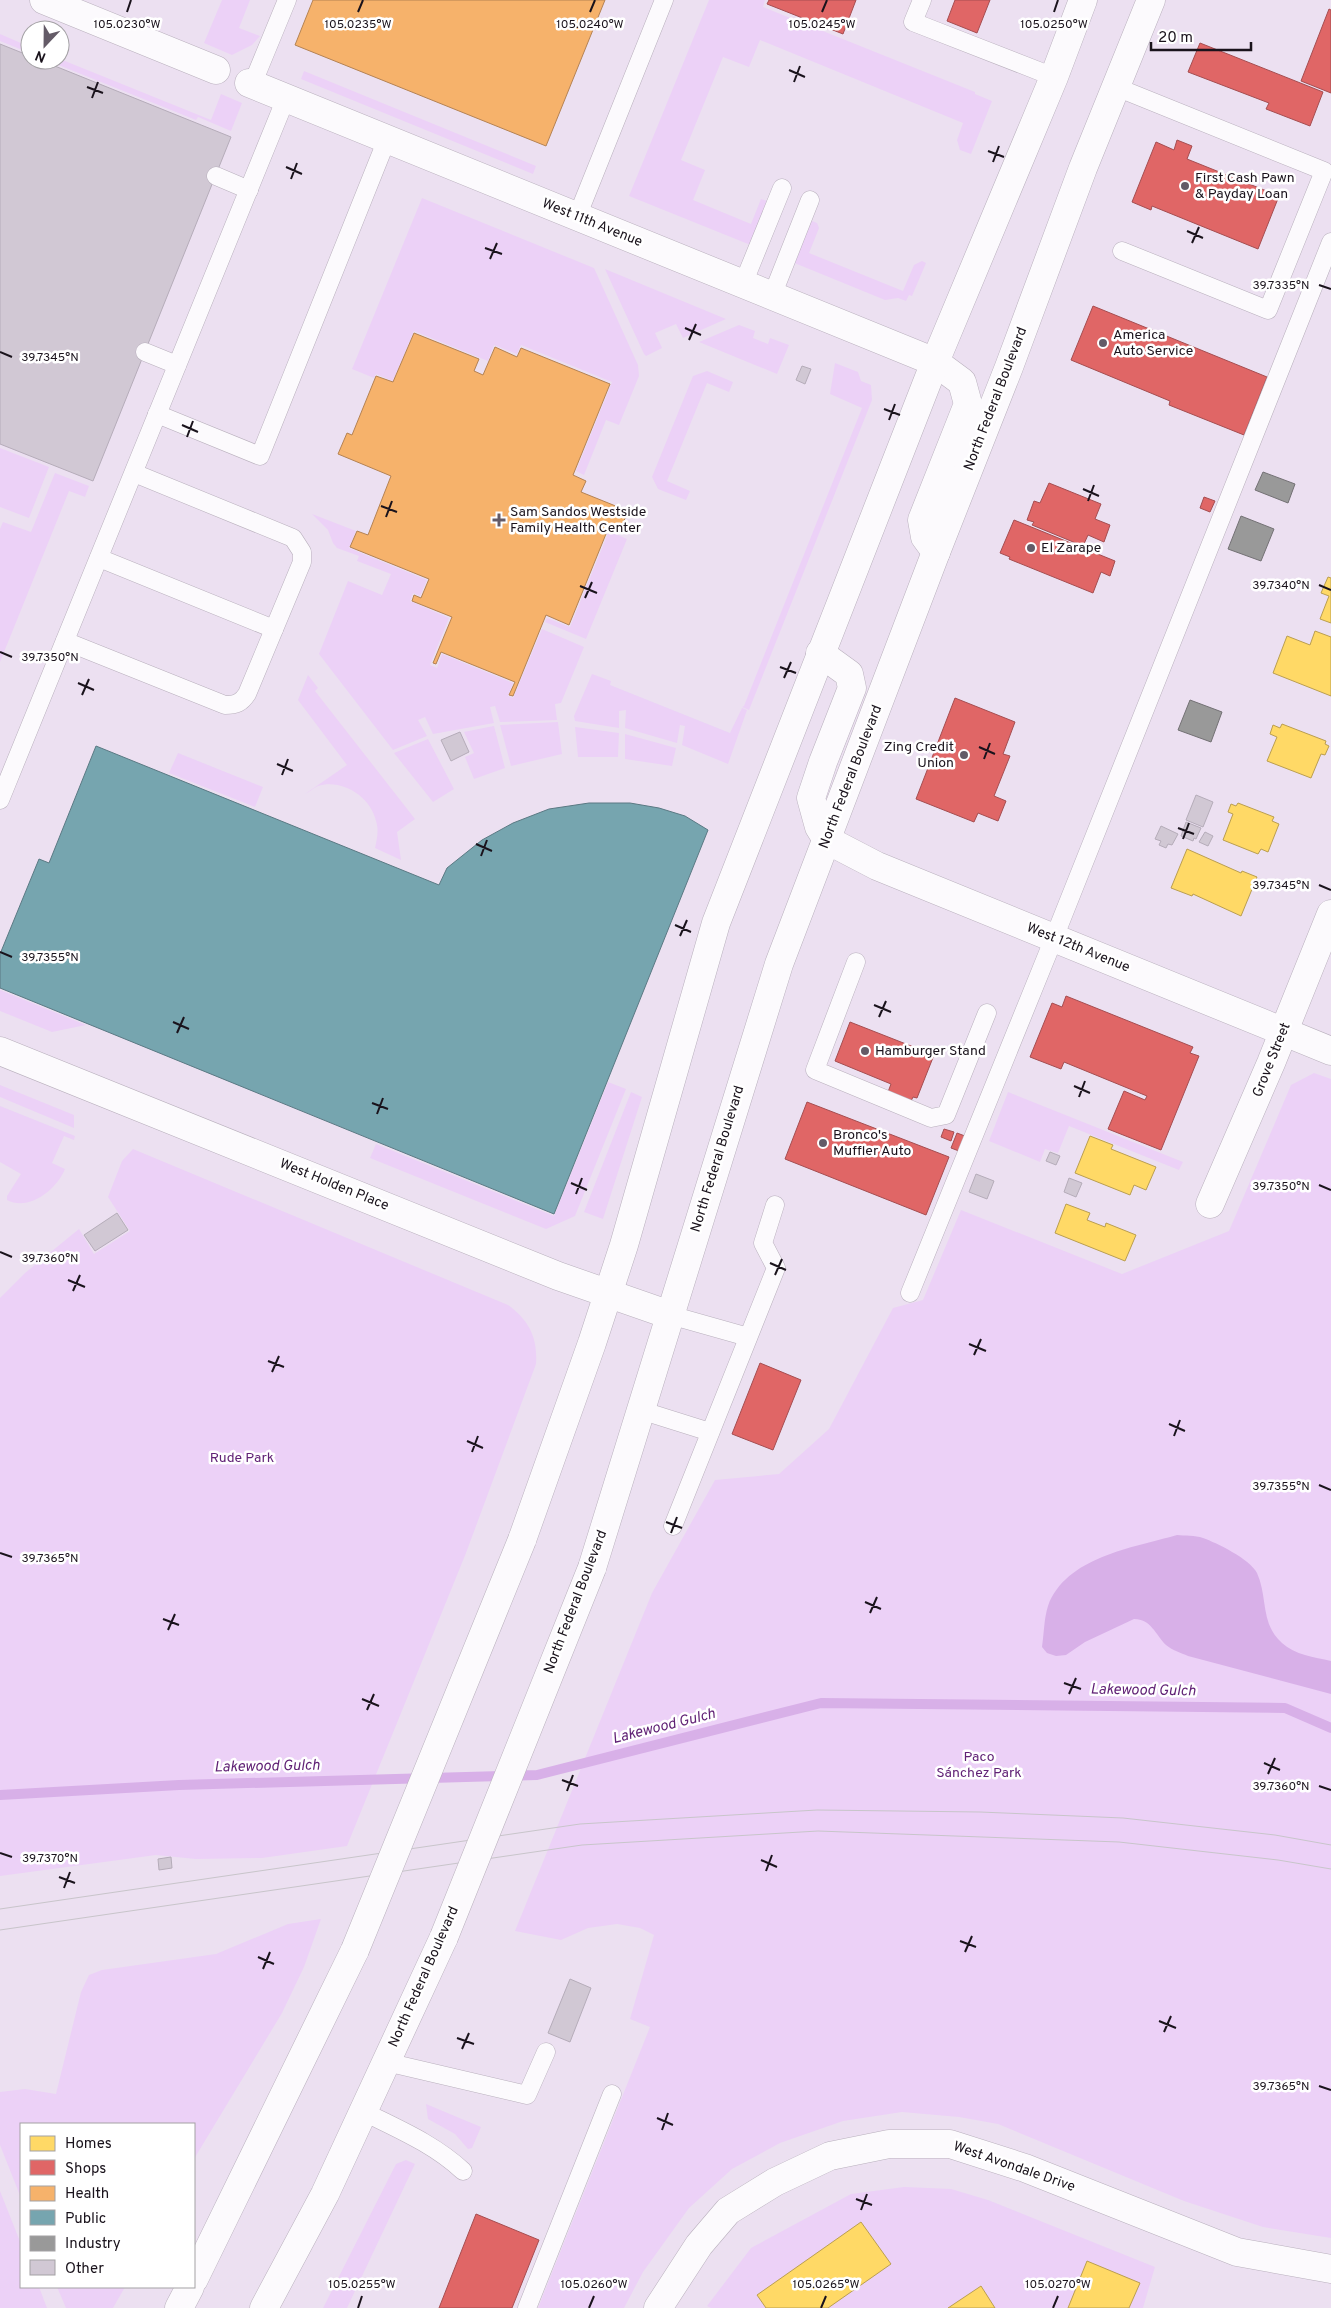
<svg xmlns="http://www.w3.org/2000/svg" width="1331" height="2308" viewBox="0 0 1331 2308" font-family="Overpass,sans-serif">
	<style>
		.green { fill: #ecd1f7 }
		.water { fill: #d8b0e8 }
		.homes { fill: #ffd966; stroke: #ba9e50 }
		.shops { fill: #e06666; stroke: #a54d50 }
		.health { fill: #f6b26b; stroke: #b48253 }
		.public { fill: #76a5af; stroke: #5a7983 }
		.industry { fill: #999; stroke: #737174 }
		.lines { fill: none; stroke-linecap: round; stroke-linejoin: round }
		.stream { stroke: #d8b0e8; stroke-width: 10 }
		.building { fill: #d1c8d4; stroke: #b5acb9 }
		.lane-casing { stroke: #b9b0bd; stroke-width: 19 }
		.street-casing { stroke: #b9b0bd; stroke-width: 29 }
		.secondary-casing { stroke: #b9b0bd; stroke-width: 29 }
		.primary-casing { stroke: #b9b0bd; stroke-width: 29 }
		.lane { stroke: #fcfafd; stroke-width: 18 }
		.street { stroke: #fcfafd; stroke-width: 28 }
		.secondary { stroke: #fcfafd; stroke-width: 28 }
		.primary { stroke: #fcfafd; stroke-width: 28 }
		.tram { stroke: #c8c5ca; stroke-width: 1 }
		.primary-bridge-casing { stroke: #b9b0bd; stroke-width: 29; stroke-linecap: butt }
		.primary-bridge { stroke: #fcfafd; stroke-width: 28 }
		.ticks { fill: none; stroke: #1a131c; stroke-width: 2 }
		.poi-dot { fill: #645b67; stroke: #fff; stroke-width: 2 }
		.labels { text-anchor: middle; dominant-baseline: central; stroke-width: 5; stroke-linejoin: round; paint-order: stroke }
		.poi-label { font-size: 14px; fill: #1a131c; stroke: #fff; text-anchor: start }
		.street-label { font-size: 14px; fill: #1a131c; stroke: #fff }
		.park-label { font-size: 14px; fill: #612276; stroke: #fff }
		.water-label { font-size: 15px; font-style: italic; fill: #602175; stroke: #fff }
		.ticks-label { font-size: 12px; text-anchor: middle; fill: #1a131c; stroke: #fff; stroke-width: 5; stroke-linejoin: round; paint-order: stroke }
	</style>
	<rect width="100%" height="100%" fill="#ece0f1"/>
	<g class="green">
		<path d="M222 0H250L239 28 260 36 252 45 232 55 204 43Z"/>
		<path d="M709 0H765L763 7 975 92V94L992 101 971 154 960 150 957 140 963 123 760 40 749 67 723 57 681 160 705 170 693 200 751 224 761 199 770 202 753 246 629 196Z"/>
		<path d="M0 34 30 47V53L0 41Z"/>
		<path d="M60 59 211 120 221 94 242 103 231 131 198 117 196 120 46 60Z"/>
		<path d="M304 71 536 166 533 174 301 79Z"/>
		<path d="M422 198 594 268 638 365 639 376 619 425 606 420 584 475 576 471 612 382 521 345 517 354 494 345 488 361 414 331 393 381 376 374 374 378 352 369Z"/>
		<path d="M812 221 817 223 819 228 809 253 903 291 914 265 922 261 926 263 912 296 909 295 906 301 898 298 885 300 792 262 808 223Z"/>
		<path d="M605 269 726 319 683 338 676 324 655 333 662 348 646 356 644 354Z"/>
		<path d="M739 325 755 331 753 338 768 344 770 338 789 345 777 374 699 342Z"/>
		<path d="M835 363 858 372 861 381 871 385 872 400 749 710 742 707 744 706 862 408 830 394Z"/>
		<path d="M707 371 733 382 729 392 707 383 667 481 690 491 686 500 658 489 652 477 693 376Z"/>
		<path d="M0 448 49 467 29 518 0 507Z"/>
		<path d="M55 473 89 486 85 497 69 491 0 662V529L3 522 31 532Z"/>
		<path d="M312 514 356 531 349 548 427 580 420 596 413 593 410 601 449 618 430 665 437 668 442 654 513 683 508 696 513 698 542 629 584 647 561 703 555 704 557 720 500 722 495 706 490 707 494 723 433 734 425 717 418 720 427 736 393 750 319 654 348 581 382 595 391 574 357 561 359 556 337 548 333 543 328 530Z"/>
		<path d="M609 531 627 539 586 639 545 622 547 618 570 627Z"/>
		<path d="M592 674 611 681 610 685 730 733 742 708 747 710 728 764 682 745 685 726 680 725 677 743 625 728 626 710 619 711V728L575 721 574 716Z"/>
		<path d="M308 675 318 688 315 691 415 819 397 832 401 860 375 848C377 839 379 830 376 821 371 797 342 778 318 786 314 788 309 792 305 794L347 765 298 700Z"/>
		<path d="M558 722 562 754 511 766 500 725Z"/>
		<path d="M494 726 505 768 474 779 465 757 474 753 464 732Z"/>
		<path d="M575 727 619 733 618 757H578Z"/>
		<path d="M625 734 676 748 672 766 625 759Z"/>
		<path d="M428 739 454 789 433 802 394 753Z"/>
		<path d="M178 753 263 787 255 807 169 773Z"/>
		<path d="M0 990 86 1025 52 1032 0 1011Z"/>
		<path d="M1314 1073 1331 1079V2238L1263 2227 1184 2201 998 2124 959 2117 902 2112 843 2121 780 2143 732 2169 689 2208 643 2272 624 2308H538L650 2027 630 2019 654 1935 640 1928 617 1924 588 1928 561 1940 515 1931 652 1593 715 1480 779 1474 829 1429 893 1308 923 1300 961 1210 1122 1274 1229 1231 1291 1085Z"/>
		<path d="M608 1082 626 1089 575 1216 546 1229 370 1158 376 1144 554 1216Z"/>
		<path d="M0 1085 74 1115V1128L0 1097Z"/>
		<path d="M631 1092 642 1097 603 1219 584 1212Z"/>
		<path d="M1008 1092 1183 1162 1179 1170 1069 1126 1058 1153 1045 1149 1040 1162 989 1141Z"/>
		<path d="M0 1106 75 1136 74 1140 64 1136 52 1163 65 1169C57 1189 29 1212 7 1200V1196L21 1174 0 1162Z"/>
		<path d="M133 1149 508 1305C529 1320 538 1338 536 1364L466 1553 347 1846 262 1858 196 1859 156 1855 0 1876V1298L25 1273 79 1229 94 1254 130 1231 108 1197 122 1161Z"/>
		<path d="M321 1919 304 1967 282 2013 194 2159V2124H21V2198L0 2145V2092L25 2089 56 2094 81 1992 89 1975 102 1970 216 1954 288 1924Z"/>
		<path d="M426 2104 481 2127 472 2148 468 2149 455 2134 428 2119Z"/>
		<path d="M406 2160 415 2164 347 2308H323L396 2164Z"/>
		<path d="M904 2187 951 2189 988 2200 1155 2267 1143 2308H711L707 2306 751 2248 851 2194Z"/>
		<path d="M0 2191 21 2244V2287H39L47 2308H0Z"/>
		<path d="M57 2287H125L113 2308H66Z"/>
	</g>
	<path class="water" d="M1177 1535C1185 1536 1195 1535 1203 1538 1217 1543 1250 1559 1257 1573 1268 1597 1260 1624 1282 1643 1295 1655 1314 1657 1331 1661V1694L1188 1656C1181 1653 1172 1650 1166 1645 1155 1634 1151 1619 1134 1619L1085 1642 1066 1655 1056 1656 1047 1653 1042 1647C1044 1634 1044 1618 1048 1606 1066 1557 1132 1548 1177 1535Z"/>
	<g class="homes">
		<path d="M1328 577 1331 578V623L1320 619 1329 596 1321 593Z"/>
		<path d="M1315 631 1331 637V696L1273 673 1287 636 1310 645Z"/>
		<path d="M1282 724 1326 741 1325 744 1329 746 1325 755 1321 754 1311 778 1267 761 1277 737 1270 734 1273 725 1280 728Z"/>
		<path d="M1238 803 1274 817 1272 821 1279 824 1268 852 1261 849 1258 854 1223 840 1233 814 1228 812 1231 804 1236 806Z"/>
		<path d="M1187 849 1241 873 1242 871 1257 877 1241 916 1193 894 1192 896 1171 888Z"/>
		<path d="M1090 1136 1113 1145 1111 1149 1156 1167 1146 1190 1134 1185 1130 1195 1075 1173Z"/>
		<path d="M1066 1204 1090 1213 1087 1220 1105 1227 1106 1223 1136 1235 1125 1261 1055 1233Z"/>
		<path d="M861 2222 891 2264 828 2308H766L757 2295Z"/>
		<path d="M1087 2261 1140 2283 1129 2308H1068Z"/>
		<path d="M981 2286 995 2308H948Z"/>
	</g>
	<g class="shops">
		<path d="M769 0H856L843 34 767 4Z"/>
		<path d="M955 0H990L977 33 947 21Z"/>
		<path d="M1329 9 1331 10V93L1301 81Z"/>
		<path d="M1200 43 1323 92 1310 126 1266 109 1269 103 1188 72Z"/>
		<path d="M1177 140 1192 146 1187 159 1279 196 1258 249 1152 206 1151 210 1132 202 1156 142 1174 150Z"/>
		<path d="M1093 306 1267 377 1244 435 1169 405 1170 401 1071 360Z"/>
		<path d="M1049 483 1101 504 1095 519 1110 525 1104 542 1088 535 1083 546 1032 525 1034 522 1027 520 1034 501 1040 503Z"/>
		<path d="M1204 497 1215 501 1210 512 1200 508Z"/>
		<path d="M1014 520 1115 561 1110 576 1101 572 1093 593 1009 559 1010 557 1000 553Z"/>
		<path d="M955 698 1015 722 1003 754 1010 756 994 796 1006 801 998 821 978 813 974 822 916 799Z"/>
		<path d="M1066 996 1193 1047 1190 1053 1199 1056 1161 1150 1108 1129 1124 1091 1145 1100 1147 1096 1064 1062 1061 1069 1030 1057 1052 1003 1062 1007Z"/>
		<path d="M850 1022 934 1055 917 1098 913 1097 911 1101 888 1092 891 1084 835 1061Z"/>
		<path d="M807 1102 949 1157 926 1215 785 1159Z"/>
		<path d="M944 1129 954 1132 951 1141 941 1137Z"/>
		<path d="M957 1133 965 1136 959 1151 951 1148Z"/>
		<path d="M760 1363 801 1380 773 1450 732 1434Z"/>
		<path d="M476 2214 539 2240 512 2308H439Z"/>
	</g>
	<g class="health">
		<path d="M313 0H605L546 146 295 45Z"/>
		<path d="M414 333 479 359 474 371 483 375 495 347 517 357 521 348 610 384 573 475 586 481 581 492 628 511 619 533 608 529 569 625 546 615 513 696 509 695 515 682 441 652 436 664 433 663 452 617 412 601 414 595 421 598 429 579 350 547 357 531 368 535 391 476 338 454 347 433 352 435 376 376 393 382Z"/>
	</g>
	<path class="public" d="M96 746 439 885 447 868 482 840 513 823 549 809 589 803H630L659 808 685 816 708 830 554 1214 0 988V954L39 859 49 863Z"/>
	<g class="industry">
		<path d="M1263 472 1295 484 1288 503 1255 490Z"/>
		<path d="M1241 516 1274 529 1261 561 1228 549Z"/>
		<path d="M1190 700 1222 712 1211 742 1178 730Z"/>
	</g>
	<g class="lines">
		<path class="stream" d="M0 1795 179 1785 537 1775 821 1703 1285 1708 1331 1728"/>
	</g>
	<g class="building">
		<path d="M0 44 30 56V60H40L231 137 93 481 0 444Z"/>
		<path d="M802 366 811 369 805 384 796 380Z"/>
		<path d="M460 732 469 752 451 761 441 740Z"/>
		<path d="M1196 795 1213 802 1203 827 1186 820Z"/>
		<path d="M1186 822 1201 828 1196 839 1194 838 1193 841 1181 836Z"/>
		<path d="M1161 826 1178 834 1172 845 1168 844 1166 848 1159 845 1161 841 1155 839Z"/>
		<path d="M1205 832 1213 836 1208 846 1199 842Z"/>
		<path d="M1050 1152 1060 1156 1056 1165 1046 1161Z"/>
		<path d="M976 1174 994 1181 987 1199 969 1192Z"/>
		<path d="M1069 1178 1082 1183 1076 1197 1064 1192Z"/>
		<path d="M117 1213 128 1230 95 1251 84 1235Z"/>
		<path d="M171 1857 172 1868 159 1870 158 1859Z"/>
		<path d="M570 1979 591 1988 570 2042 548 2033Z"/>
	</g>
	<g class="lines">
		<defs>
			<g id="lane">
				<path d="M922 0 913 22 1054 77"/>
				<path d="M252 85 287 0"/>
				<path d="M1116 87 1324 171 1268 310 1122 251"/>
				<path d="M216 176 249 190"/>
				<path d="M577 217 664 0"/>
				<path d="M743 284 782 188"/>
				<path d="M772 296 810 200"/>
				<path d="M145 352 177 365"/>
				<path d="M157 414 260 456 387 139"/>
				<path d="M99 558 274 629"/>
				<path d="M65 641 225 705C236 705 241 703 247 694L302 562V552L293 538 134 473"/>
				<path d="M0 800 286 98"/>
				<path d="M856 962 815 1070 931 1118 946 1115 987 1013"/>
				<path d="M910 1293 1054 938 1331 242"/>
				<path d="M670 1315 748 1337"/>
				<path d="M640 1410 710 1432"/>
				<path d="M673 1526 776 1268 763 1243 775 1205"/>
				<path d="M386 2062 527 2095 546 2052"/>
				<path d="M364 2112C398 2129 434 2144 463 2171"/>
				<path d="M527 2308 612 2094"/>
			</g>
			<g id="street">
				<path d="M44 0 216 70"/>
				<path d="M249 83 935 362"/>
				<path d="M827 840 877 866 1331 1051"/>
				<path d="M1210 1204 1271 1063 1331 914"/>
				<path d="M658 2308 699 2245 728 2211 775 2182 830 2156 889 2144H950L1025 2168 1237 2252 1331 2269"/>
			</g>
			<path id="secondary" d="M0 1051 558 1276 670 1315"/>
			<g id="primary">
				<path d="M935 362 962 382 968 404 922 520 925 537 936 552"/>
				<path d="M820 653 849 674 852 688 823 762 811 798 819 827 827 840"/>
				<path d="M522 1540 592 1343 624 1245 716 923 935 362 1054 77 1083 0"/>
				<path d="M592 1568 779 964 936 552 1009 367 1083 168 1151 0"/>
				<path d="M194 2279 355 1950"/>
				<path d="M179 2308 190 2287"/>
				<path d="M264 2308 325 2194 444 1937"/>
			</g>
		</defs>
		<use href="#lane" class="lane-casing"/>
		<use href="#street" class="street-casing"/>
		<use href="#secondary" class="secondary-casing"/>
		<use href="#primary" class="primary-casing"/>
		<use href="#lane" class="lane"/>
		<use href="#street" class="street"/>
		<use href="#secondary" class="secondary"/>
		<use href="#primary" class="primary"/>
		<g class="tram">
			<path d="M0 1909 580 1824 817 1810 980 1812 1123 1818 1275 1835 1331 1845"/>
			<path d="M0 1930 582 1845 818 1831 1119 1842 1278 1860 1331 1869"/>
		</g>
		<defs>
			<g id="primary-bridge">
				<path d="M444 1937 592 1568"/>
				<path d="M355 1950 522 1540"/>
			</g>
		</defs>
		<use href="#primary-bridge" class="primary-bridge-casing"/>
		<use href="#primary-bridge" class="primary-bridge"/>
	</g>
	<path class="ticks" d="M127 12 131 0M358 12 363 0M590 12 595 0M822 12 827 0M1054 12 1058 0M789 70 805 77M794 82 800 66M87 87 103 93M92 98 98 82M988 151 1004 157M993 162 999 146M286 167 302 174M291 179 297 163M1187 231 1203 238M1192 243 1199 227M485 248 502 254M490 259 497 243M1319 285 1331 289M685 328 701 335M689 340 696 324M0 352 12 357M884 409 900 415M889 420 895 404M182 425 198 432M187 437 193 421M1083 489 1099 496M1088 501 1094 485M381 506 397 512M386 517 392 501M1319 585 1331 590M580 586 597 593M585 598 592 582M0 652 12 657M780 667 796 673M784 678 791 662M78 683 94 690M82 695 89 679M979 747 995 754M984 759 990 743M277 764 293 771M282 775 288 759M1178 828 1194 834M1183 839 1189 823M476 844 492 851M481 856 487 840M1319 885 1331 890M675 925 691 932M680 936 687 920M0 952 12 957M874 1005 891 1012M879 1017 886 1001M173 1022 189 1029M177 1033 184 1017M1074 1086 1090 1093M1079 1097 1085 1081M372 1103 388 1109M377 1114 383 1098M571 1183 587 1190M1319 1185 1331 1190M576 1194 582 1178M0 1252 12 1257M770 1263 786 1270M775 1275 782 1259M68 1280 85 1287M73 1291 80 1275M969 1344 986 1351M974 1355 981 1339M268 1361 284 1367M272 1372 279 1356M1169 1424 1185 1431M1174 1436 1180 1420M467 1441 483 1448M472 1452 478 1436M1319 1485 1331 1490M666 1522 682 1528M671 1533 677 1517M0 1553 12 1557M865 1602 881 1609M870 1613 877 1597M163 1619 179 1625M168 1630 175 1614M1064 1683 1081 1689M1069 1694 1076 1678M362 1699 379 1706M367 1710 374 1694M1264 1763 1280 1770M1268 1774 1275 1758M562 1780 578 1786M1319 1786 1331 1790M567 1791 573 1775M0 1853 12 1857M761 1860 777 1867M766 1871 772 1855M59 1877 75 1883M64 1888 70 1872M960 1941 976 1947M965 1952 972 1936M258 1957 274 1964M263 1969 270 1952M1159 2021 1176 2028M1164 2032 1171 2016M457 2038 474 2044M462 2049 469 2033M1319 2086 1331 2090M657 2118 673 2125M662 2130 668 2113M856 2199 872 2205M861 2210 867 2194M358 2308 362 2296M589 2308 594 2296M821 2308 826 2296M1053 2308 1058 2296"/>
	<g class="poi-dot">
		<circle cx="1185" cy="186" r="5"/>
		<circle cx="1103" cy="343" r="5"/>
		<path d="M496.5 512.5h5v5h5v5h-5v5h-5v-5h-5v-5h5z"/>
		<circle cx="1031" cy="548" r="5"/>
		<circle cx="964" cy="755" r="5"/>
		<circle cx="865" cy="1051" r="5"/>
		<circle cx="823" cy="1143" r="5"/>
	</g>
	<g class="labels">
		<g class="poi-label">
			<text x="1195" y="178">First Cash Pawn<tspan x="1195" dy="16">&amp; Payday Loan</tspan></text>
			<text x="1113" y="335">America<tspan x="1113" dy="16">Auto Service</tspan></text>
			<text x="510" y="512">Sam Sandos Westside<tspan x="510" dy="16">Family Health Center</tspan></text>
			<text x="1041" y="548">El Zarape</text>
			<text x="954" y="747" text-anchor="end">Zing Credit<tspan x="954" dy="16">Union</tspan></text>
			<text x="875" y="1051">Hamburger Stand</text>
			<text x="833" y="1135">Bronco's<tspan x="833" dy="16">Muffler Auto</tspan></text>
		</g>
		<g class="street-label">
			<text transform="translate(592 223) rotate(22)">West 11th Avenue</text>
			<text transform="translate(996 399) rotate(-69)">North Federal Boulevard</text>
			<text transform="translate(851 777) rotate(-69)">North Federal Boulevard</text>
			<text transform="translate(1078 948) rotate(22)">West 12th Avenue</text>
			<text transform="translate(1272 1060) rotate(-68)">Grove Street</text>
			<text transform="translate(718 1159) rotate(-73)">North Federal Boulevard</text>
			<text transform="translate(334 1185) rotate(22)">West Holden Place</text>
			<text transform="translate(576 1602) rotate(-69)">North Federal Boulevard</text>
			<text transform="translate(424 1977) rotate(-66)">North Federal Boulevard</text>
			<text transform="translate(1014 2167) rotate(19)">West Avondale Drive</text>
		</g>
		<g class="park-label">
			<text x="242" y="1458">Rude Park</text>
			<text x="979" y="1757">Paco<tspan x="979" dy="16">Sánchez Park</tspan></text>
		</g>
		<g class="water-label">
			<text transform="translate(1143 1691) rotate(1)">Lakewood Gulch</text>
			<text transform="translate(664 1727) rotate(-14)">Lakewood Gulch</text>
			<text transform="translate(267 1767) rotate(-1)">Lakewood Gulch</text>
		</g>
	</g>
	<g class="ticks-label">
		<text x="127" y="28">105.0230°W</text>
		<text x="358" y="28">105.0235°W</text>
		<text x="590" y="28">105.0240°W</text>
		<text x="822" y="28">105.0245°W</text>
		<text x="1054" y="28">105.0250°W</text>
		<text x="1281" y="289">39.7335°N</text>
		<text x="50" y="361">39.7345°N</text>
		<text x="1281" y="589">39.7340°N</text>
		<text x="50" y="661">39.7350°N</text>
		<text x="1281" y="889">39.7345°N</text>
		<text x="50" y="961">39.7355°N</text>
		<text x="1281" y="1190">39.7350°N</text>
		<text x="50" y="1262">39.7360°N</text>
		<text x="1281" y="1490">39.7355°N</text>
		<text x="50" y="1562">39.7365°N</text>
		<text x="1281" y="1790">39.7360°N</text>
		<text x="50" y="1862">39.7370°N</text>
		<text x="1281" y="2090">39.7365°N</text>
		<text x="362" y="2288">105.0255°W</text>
		<text x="594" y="2288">105.0260°W</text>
		<text x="826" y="2288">105.0265°W</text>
		<text x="1058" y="2288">105.0270°W</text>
	</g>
	<rect x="20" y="2123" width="175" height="165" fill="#ffffff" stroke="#a3a1a4"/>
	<rect x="30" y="2136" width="25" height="15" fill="#ffd966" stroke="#a3a1a4"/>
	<text x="65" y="2148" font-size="15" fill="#1a131c">Homes</text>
	<rect x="30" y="2160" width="25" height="15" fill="#e06666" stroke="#a3a1a4"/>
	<text x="65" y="2173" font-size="15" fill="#1a131c">Shops</text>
	<rect x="30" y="2186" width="25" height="15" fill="#f6b26b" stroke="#a3a1a4"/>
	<text x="65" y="2198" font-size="15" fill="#1a131c">Health</text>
	<rect x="30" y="2210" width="25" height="15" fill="#76a5af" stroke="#a3a1a4"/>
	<text x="65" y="2223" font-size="15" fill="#1a131c">Public</text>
	<rect x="30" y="2236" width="25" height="15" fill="#999999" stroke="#a3a1a4"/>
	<text x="65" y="2248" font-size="15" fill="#1a131c">Industry</text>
	<rect x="30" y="2260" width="25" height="15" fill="#d1c8d4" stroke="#a3a1a4"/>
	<text x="65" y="2273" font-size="15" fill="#1a131c">Other</text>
	<g transform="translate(45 45) rotate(202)"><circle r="24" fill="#ffffff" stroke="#a3a1a4"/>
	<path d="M0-4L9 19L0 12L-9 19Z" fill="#645b67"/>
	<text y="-8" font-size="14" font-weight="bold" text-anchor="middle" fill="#1a131c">N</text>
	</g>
	<path d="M1151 42v8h100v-8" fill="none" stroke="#1a131c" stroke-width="2.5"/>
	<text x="1158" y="42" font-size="15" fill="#1a131c" stroke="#ffffff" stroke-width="4" paint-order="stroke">20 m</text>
</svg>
